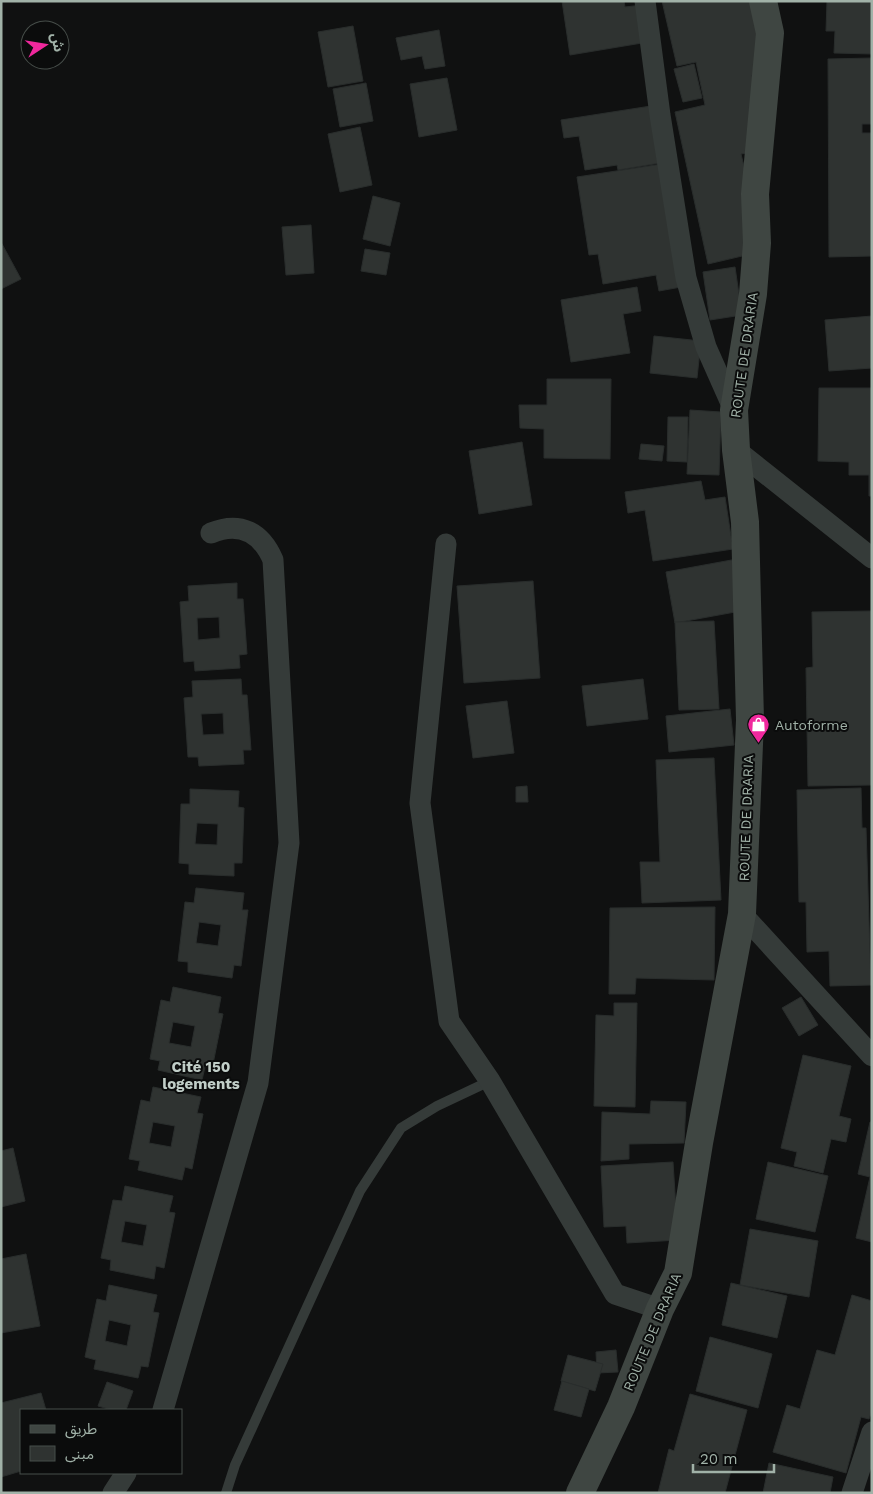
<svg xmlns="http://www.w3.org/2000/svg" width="873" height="1494" viewBox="0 0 873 1494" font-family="'Work Sans','Noto Sans Arabic',sans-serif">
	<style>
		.building { fill: #2f3331; stroke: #292d2c; fill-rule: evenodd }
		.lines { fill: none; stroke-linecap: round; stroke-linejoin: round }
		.lane { stroke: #353b39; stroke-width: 10 }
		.street { stroke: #353b39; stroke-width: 21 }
		.secondary { stroke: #3f4642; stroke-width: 28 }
		.labels { text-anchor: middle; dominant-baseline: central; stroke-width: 4; stroke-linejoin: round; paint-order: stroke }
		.street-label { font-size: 14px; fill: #a1b2a8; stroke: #0b0c0c }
		.poi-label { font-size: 14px; fill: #a1b2a8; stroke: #0b0c0c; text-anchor: start }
		.neighbourhood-label { font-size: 15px; font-weight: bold; fill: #c1cec8; stroke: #0b0c0c }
	</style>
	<rect width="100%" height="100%" fill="#101111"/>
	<g class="building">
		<path d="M562 1H624L625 7 642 5 648 42 570 55Z"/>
		<path d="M662 1H756L761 73 752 75 760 107 759 151 741 154 750 191 755 253 708 264 675 112 705 105 696 62 677 66Z"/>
		<path d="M827 1H872V54L834 53 835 31H826Z"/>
		<path d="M353 26 363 81 328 87 318 32Z"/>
		<path d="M439 30 445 66 425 69 422 56 401 60 396 38Z"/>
		<path d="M872 58V124H862V133H872V256L829 257 828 59Z"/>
		<path d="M694 64 702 98 683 102 674 69Z"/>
		<path d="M447 78 457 130 419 137 410 84Z"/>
		<path d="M366 83 373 121 340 127 333 89Z"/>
		<path d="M651 106 660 163 618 170 617 165 585 170 579 136 564 138 561 120Z"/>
		<path d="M360 127 372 185 340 192 328 134Z"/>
		<path d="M662 164 681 287 659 291 656 275 603 284 598 254 589 255 577 177Z"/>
		<path d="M373 196 400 203 390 246 363 239Z"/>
		<path d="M311 225 314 273 286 275 282 227Z"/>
		<path d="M1 242 21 279 1 289Z"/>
		<path d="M365 249 390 253 386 275 361 271Z"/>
		<path d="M735 267 742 315 710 320 703 272Z"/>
		<path d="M637 287 641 311 623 314 630 353 571 362 561 300Z"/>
		<path d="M872 316V368L829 371 825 320Z"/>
		<path d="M654 336 701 341 697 378 650 373Z"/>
		<path d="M547 379H611L610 459 544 458V429L520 428 519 405H547Z"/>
		<path d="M819 388H872V496H869V475H849V462L818 461Z"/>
		<path d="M690 410 721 412 719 475 687 474Z"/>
		<path d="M668 417H688L687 462 667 461Z"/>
		<path d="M522 442 532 505 479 514 469 451Z"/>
		<path d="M641 444 664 446 662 461 639 459Z"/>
		<path d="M701 481 705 500 725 497 733 549 653 561 645 510 628 513 625 492Z"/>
		<path d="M737 559 746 610 675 623 666 572Z"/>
		<path d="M533 581 540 678 464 683 457 586Z"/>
		<path d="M237 583V599H243L247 654 239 655 240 668 195 671 194 661 184 662 180 602 189 601 188 586ZM219 617 220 638 198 640 197 618Z"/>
		<path d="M872 611V785L808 786 806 668 813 667 812 612Z"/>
		<path d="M714 621 719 709 679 710 675 622Z"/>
		<path d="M241 679 242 695H247L251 750H243L244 764 199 766 198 757H188L184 698 193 697 192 681ZM223 713 224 734 203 735 201 714Z"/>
		<path d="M643 679 648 719 587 726 582 686Z"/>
		<path d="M507 701 514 753 473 758 466 706Z"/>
		<path d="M730 709 734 745 669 752 666 716Z"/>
		<path d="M714 758 721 900 642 903 640 862H660L656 760Z"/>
		<path d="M527 786 528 802H516V787Z"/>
		<path d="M861 788 862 828H866L871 985 830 986 829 951 807 952 806 902H799L797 790Z"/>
		<path d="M190 789 239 791 238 807 244 808 242 863H234V876L189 874V864L179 863 181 804H190ZM197 823 218 824 217 845 195 844Z"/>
		<path d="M196 888 244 893 242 910H248L241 966 234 965 232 978 188 972V962L178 961 185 902 194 903ZM199 922 221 925 218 946 196 943Z"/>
		<path d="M715 907 714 980 636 978 635 994H609L610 908Z"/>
		<path d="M173 987 221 997 218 1013 223 1014 212 1069 205 1067 202 1080 158 1070 160 1061 150 1059 161 1000 170 1002ZM173 1022 195 1026 191 1047 169 1043Z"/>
		<path d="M801 997 818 1025 799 1036 782 1008Z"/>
		<path d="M614 1003H637L635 1107 594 1106 596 1015 614 1016Z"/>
		<path d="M803 1055 851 1066 839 1116 851 1119 846 1142 831 1139 823 1173 794 1166 797 1152 781 1148Z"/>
		<path d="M153 1087 201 1097 197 1113 203 1114 192 1169 185 1167 182 1180 138 1170 140 1161 129 1159 141 1100 150 1102ZM153 1122 175 1126 171 1147 149 1143Z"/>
		<path d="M651 1101 686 1102 684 1143 629 1144V1159L601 1161 602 1112 650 1114Z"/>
		<path d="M870 1122H872V1242L856 1238 870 1177 858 1174Z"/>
		<path d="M13 1148 25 1201 1 1207V1151Z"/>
		<path d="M673 1162 678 1240 627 1243 626 1226 604 1227 601 1166Z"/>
		<path d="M768 1162 828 1176 815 1232 756 1219Z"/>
		<path d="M125 1186 173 1196 169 1212 175 1213 164 1268 156 1266 154 1279 110 1270 111 1260 101 1258 113 1200 122 1201ZM125 1221 147 1225 143 1246 121 1242Z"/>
		<path d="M750 1229 818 1241 809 1297 740 1285Z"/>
		<path d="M26 1254 40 1326 1 1333V1259Z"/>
		<path d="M731 1283 787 1296 777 1338 722 1325Z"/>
		<path d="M109 1285 157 1295 153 1312 159 1313 148 1367 141 1366 138 1378 94 1369 96 1360 85 1357 97 1299 106 1301ZM109 1320 131 1325 127 1346 105 1341Z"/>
		<path d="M852 1295 872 1301V1411L869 1419 861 1417 846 1473 773 1452 787 1405 800 1409 817 1350 835 1355Z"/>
		<path d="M710 1337 772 1354 758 1408 696 1391Z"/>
		<path d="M616 1350 618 1372 597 1373 596 1352Z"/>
		<path d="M568 1355 603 1364 595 1391 561 1381Z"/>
		<path d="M562 1381 589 1389 581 1417 554 1410Z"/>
		<path d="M107 1382 133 1391 126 1410H112L98 1406Z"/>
		<path d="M41 1393 46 1410H21V1471L1 1477V1403Z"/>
		<path d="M690 1394 747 1410 725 1493H658L669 1449 674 1451Z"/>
		<path d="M769 1463 833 1477 830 1493H763Z"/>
	</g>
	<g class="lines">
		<path class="lane" d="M226 1493 235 1465 360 1191 401 1128 437 1106 490 1081"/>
		<g class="street">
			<path d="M645 1 660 115 686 278 706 347 734 410"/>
			<path d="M736 450 872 558"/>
			<path d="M446 544 420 803 449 1021 490 1081 615 1294 660 1309"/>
			<path d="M742 914 872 1056"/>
			<path d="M163 1410 258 1083 289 843 273 560C261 532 240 521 211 533"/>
			<path d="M113 1493 126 1473"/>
			<path d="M852 1493 872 1432"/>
		</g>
		<path class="secondary" d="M580 1493 621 1407 660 1309 678 1273 699 1143 742 914 750 720 745 522 736 450 734 410 753 294 757 243 755 194 770 33 763 1"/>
	</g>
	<defs>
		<symbol id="shop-pin" viewBox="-11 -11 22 30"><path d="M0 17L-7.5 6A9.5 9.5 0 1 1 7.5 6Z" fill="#f0289d" stroke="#0b0c0c"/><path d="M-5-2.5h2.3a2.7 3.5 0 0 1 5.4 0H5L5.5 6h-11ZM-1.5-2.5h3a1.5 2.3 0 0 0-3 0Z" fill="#fff"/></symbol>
	</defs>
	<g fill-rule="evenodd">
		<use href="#shop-pin" x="746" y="712" width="25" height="34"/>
	</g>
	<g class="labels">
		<g class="street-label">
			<text transform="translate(744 355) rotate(-82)">ROUTE DE DRARIA</text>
			<text transform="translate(746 818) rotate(-88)">ROUTE DE DRARIA</text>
			<text transform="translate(652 1332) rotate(-67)">ROUTE DE DRARIA</text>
		</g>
		<g class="poi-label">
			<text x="775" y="725">Autoforme</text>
		</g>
		<g class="neighbourhood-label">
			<text x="201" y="1067">Cité 150<tspan x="201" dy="17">logements</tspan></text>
		</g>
	</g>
	<rect width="873" height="1494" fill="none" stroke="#a1b2a8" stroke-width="5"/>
	<rect x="20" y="1409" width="162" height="65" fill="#0b0c0c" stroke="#474e4a"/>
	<rect x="30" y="1425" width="25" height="8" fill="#3f4642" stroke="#474e4a"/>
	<text x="65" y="1434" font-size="15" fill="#a1b2a8">طريق</text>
	<rect x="30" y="1446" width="25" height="15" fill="#2f3331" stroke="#474e4a"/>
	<text x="65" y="1459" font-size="15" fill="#a1b2a8">مبنى</text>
	<g transform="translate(45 45) rotate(78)"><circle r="24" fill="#0b0c0c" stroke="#474e4a"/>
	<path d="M0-4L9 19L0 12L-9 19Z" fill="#f0289d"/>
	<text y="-8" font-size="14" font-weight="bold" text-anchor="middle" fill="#a1b2a8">ش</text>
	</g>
	<path d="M693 1464v8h81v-8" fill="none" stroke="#a1b2a8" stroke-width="2.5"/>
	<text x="700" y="1464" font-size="15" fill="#a1b2a8" stroke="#0b0c0c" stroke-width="4" paint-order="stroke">20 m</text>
</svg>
